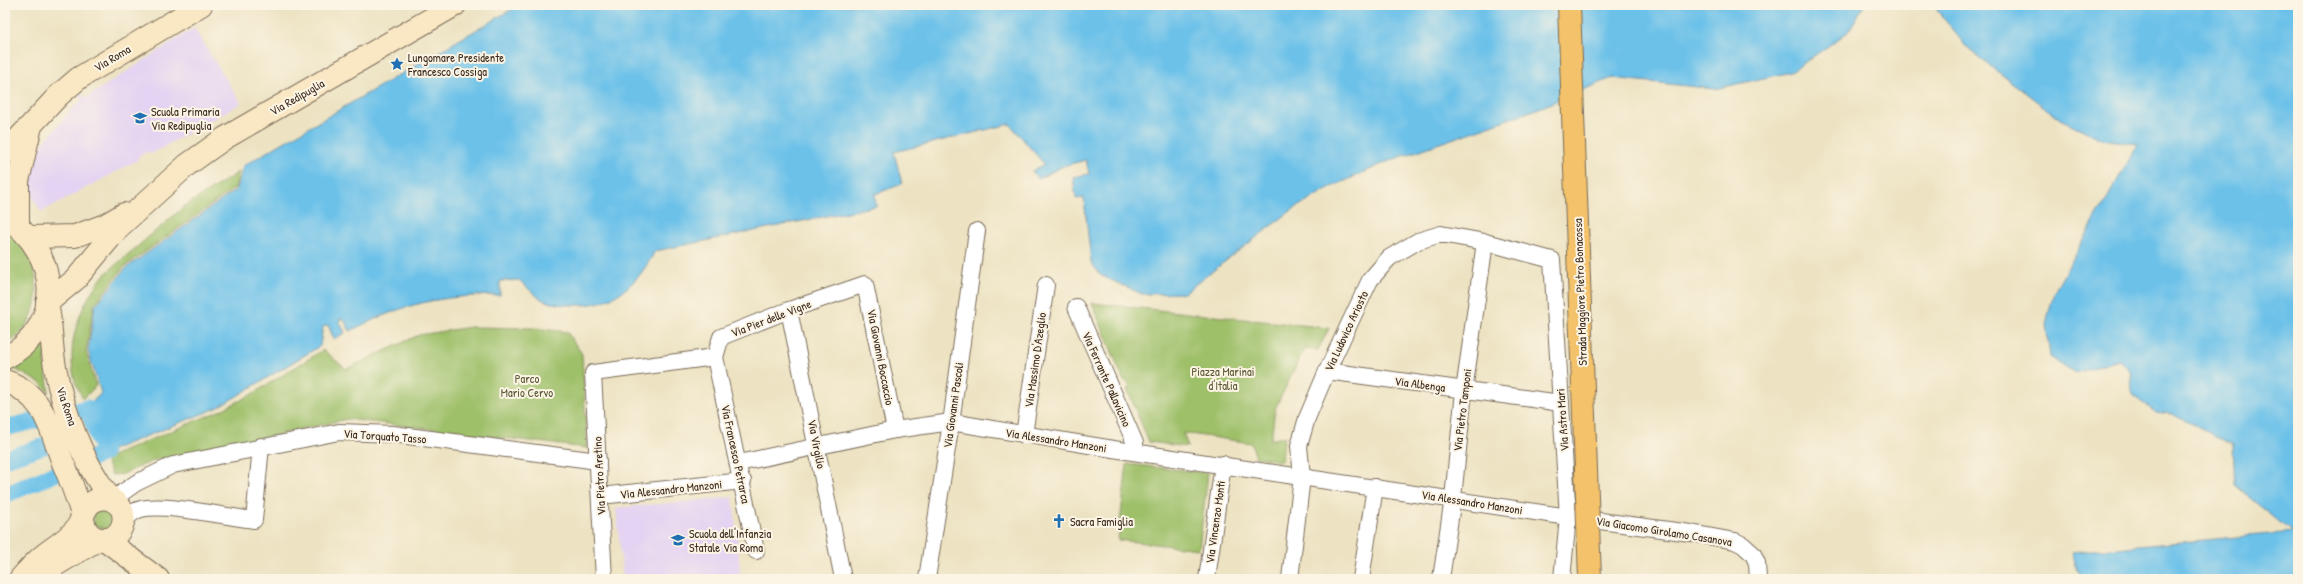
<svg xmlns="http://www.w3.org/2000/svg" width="2303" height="584" viewBox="0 0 2303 584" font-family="'Patrick Hand',sans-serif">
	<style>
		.built { fill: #e4d3f2 }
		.green { fill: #9ec069; stroke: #6c7544 }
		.water { fill: #6cc1e9; stroke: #547684 }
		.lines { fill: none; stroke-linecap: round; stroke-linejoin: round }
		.canal { stroke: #6cc1e9; stroke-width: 17 }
		.street-casing { stroke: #796b58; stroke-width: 18 }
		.secondary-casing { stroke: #796b58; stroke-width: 24 }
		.street { stroke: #fff; stroke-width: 16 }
		.secondary { stroke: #fae7c3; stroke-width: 22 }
		.primary-bridge-casing { stroke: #796b58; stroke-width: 24; stroke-linecap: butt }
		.primary-bridge { stroke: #f3c26a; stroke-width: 22 }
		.labels { text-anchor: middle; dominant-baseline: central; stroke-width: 4; stroke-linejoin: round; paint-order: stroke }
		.poi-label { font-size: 12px; fill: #3b2a1e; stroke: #fcf5e5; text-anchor: start }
		.street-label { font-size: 12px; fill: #3b2a1e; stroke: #fcf5e5 }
		.park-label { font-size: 12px; fill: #595734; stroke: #fcf5e5 }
	</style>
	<rect width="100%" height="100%" fill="#fcf5e5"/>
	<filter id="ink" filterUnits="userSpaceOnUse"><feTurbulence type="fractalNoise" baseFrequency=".025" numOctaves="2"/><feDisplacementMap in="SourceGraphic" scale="8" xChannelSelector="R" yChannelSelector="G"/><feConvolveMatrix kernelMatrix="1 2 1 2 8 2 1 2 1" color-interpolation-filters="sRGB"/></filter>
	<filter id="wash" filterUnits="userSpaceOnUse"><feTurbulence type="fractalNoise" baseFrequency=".012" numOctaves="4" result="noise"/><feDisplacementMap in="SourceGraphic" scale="16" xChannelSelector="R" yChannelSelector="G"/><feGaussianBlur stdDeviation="0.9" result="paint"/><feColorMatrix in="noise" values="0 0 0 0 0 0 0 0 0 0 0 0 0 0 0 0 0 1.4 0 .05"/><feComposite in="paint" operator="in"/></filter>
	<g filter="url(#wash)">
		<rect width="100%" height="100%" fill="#ede3c3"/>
		<g class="built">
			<path d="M194 28 241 103 153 153 147 152 140 155 136 161 41 212 27 187 32 167 41 146 70 111 82 100 76 93 79 91 86 98Z"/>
			<path d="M733 497 741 579H623L616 508Z"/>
		</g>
		<g class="green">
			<path d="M239 172 235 188 124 267 94 305 86 352 96 386 83 399C80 392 75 384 74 377 66 341 82 300 105 274L185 206Z"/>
			<path d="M5 230C45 254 49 322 5 345Z"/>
			<path d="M1092 303 1329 328 1318 350 1304 349 1275 409 1271 440 1285 436 1281 461 1256 457 1251 443 1183 433 1188 447 1149 442 1127 389 1130 388 1126 380 1124 381Z"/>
			<path d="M471 327 534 328 567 332 582 354 587 448 347 419 178 457 157 459 123 474 112 475 105 459 219 411 249 396 323 350 346 369 419 335Z"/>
			<path d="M46 335 45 364 49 392 39 382 11 367 34 352Z"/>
			<path d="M1127 464 1208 473 1199 549 1118 540Z"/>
			<path d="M108 509 115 520 107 530 94 525 93 515 98 510Z"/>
		</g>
		<g class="water">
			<path d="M519 5H1864L1848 32 1791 72 1715 89 1612 78 1537 109 1389 161 1327 189 1292 210 1184 293 1142 294 1100 275 1091 262 1084 198 1076 199 1073 177 1089 174 1086 160 1063 166 1038 179 1032 171 1044 164 1010 124 894 152 902 184 875 194 876 206 655 251C637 285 613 307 572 305 563 305 553 304 545 301 536 297 526 286 519 280L500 281V295C438 296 405 303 350 331L343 318 339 320 345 333 334 339 328 325 323 327 320 346 217 408 104 453 87 408 101 393 88 351 95 306 126 268 237 189 243 166Z"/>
			<path d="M1933 5H2298V579H2081L2072 552 2292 532 2235 486 2233 445 2172 414 2155 412 2132 395 2131 372 2119 360 2076 373 2050 357 2046 324 2054 292 2138 144 2102 139 2060 119 1968 49Z"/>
		</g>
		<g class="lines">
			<g class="canal">
				<path d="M5 428 87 408 104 453 5 495"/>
				<path d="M5 459 68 438"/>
			</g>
		</g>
	</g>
	<g filter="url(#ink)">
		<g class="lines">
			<defs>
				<g id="street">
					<path d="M5 199 16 222"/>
					<path d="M1076 307 1135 443V452"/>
					<path d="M789 310 843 579"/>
					<path d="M1327 371 1561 403"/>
					<path d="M1024 435 1046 285"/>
					<path d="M739 463 895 430 951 422 1113 449 1555 515 1691 533 1735 541 1743 545 1753 554 1757 563 1758 579"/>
					<path d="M600 496 743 481"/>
					<path d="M112 500 136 483 173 465 339 432 393 434 598 461"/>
					<path d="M124 522C129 516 133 511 141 509 164 503 228 517 254 520L261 446"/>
					<path d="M756 551 715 357 721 337 789 310 865 284 895 430"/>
					<path d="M604 579 593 373 715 357"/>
					<path d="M927 579 952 416 977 231"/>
					<path d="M1207 579 1223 464"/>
					<path d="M1290 579 1302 477 1299 446 1307 418 1327 371 1370 280 1389 258 1418 241 1441 234 1485 242 1552 260 1568 517 1562 579"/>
					<path d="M1361 579 1375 487"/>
					<path d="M1441 579 1453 498 1464 391 1485 242"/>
				</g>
				<g id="secondary">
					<path d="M5 153 59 95 79 78 201 5"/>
					<path d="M5 217C60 252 66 326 5 358"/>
					<path d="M18 225V181L31 126"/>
					<path d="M31 237 75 236 105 225 124 214"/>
					<path d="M47 303 76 279 119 227 187 165 225 138 455 5"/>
					<path d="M47 303C52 325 51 346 55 367 62 408 85 468 112 500"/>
					<path d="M5 381C44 394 50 428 63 463 70 478 75 493 80 508 82 515 83 523 86 529 88 533 92 537 97 538 121 547 135 510 111 500 105 497 96 499 91 503 83 510 82 523 74 531 64 542 50 549 39 559 32 565 26 572 20 579"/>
					<path d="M104 539 158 579"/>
					<path d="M39 575 99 539"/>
				</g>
			</defs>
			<use href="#street" class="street-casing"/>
			<use href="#secondary" class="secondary-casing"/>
			<use href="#street" class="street"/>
			<use href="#secondary" class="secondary"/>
			<defs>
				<path id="primary-bridge" d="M1569 5 1590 579"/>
			</defs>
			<use href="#primary-bridge" class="primary-bridge-casing"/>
			<use href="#primary-bridge" class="primary-bridge"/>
		</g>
	</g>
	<defs>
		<symbol id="sight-bare" viewBox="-9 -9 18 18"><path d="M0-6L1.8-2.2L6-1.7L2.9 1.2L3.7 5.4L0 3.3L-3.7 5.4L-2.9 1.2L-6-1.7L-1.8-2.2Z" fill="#1f6fb2" stroke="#fcf5e5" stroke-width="2.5" paint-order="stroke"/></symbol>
		<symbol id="school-bare" viewBox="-9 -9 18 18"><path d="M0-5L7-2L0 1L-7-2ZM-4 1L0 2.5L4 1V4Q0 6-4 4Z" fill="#1f6fb2" stroke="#fcf5e5" stroke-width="2.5" paint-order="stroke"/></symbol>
		<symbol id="church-bare" viewBox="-9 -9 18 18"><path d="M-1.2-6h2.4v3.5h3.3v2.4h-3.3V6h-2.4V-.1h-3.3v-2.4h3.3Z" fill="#1f6fb2" stroke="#fcf5e5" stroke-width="2.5" paint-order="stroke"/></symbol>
	</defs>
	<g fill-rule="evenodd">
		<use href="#sight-bare" x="387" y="54" width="20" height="20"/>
		<use href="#school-bare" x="130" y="108" width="20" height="20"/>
		<use href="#church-bare" x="1049" y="511" width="20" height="20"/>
		<use href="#school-bare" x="668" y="530" width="20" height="20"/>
	</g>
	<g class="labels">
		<g class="poi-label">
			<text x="408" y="57">Lungomare Presidente<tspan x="408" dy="14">Francesco Cossiga</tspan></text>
			<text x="151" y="111">Scuola Primaria<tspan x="151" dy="14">Via Redipuglia</tspan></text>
			<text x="1070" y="521">Sacra Famiglia</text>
			<text x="689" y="533">Scuola dell'Infanzia<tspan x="689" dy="14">Statale Via Roma</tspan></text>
		</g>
		<g class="street-label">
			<text transform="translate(112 58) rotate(-31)">Via Roma</text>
			<text transform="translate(297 97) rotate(-30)">Via Redipuglia</text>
			<text transform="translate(1580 292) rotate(-92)">Strada Maggiore Pietro Bonacossa</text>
			<text transform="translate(771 318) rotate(-21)">Via Pier delle Vigne</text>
			<text transform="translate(1346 331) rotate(-65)">Via Ludovico Ariosto</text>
			<text transform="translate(881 357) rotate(79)">Via Giovanni Boccaccio</text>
			<text transform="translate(1035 360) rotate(-82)">Via Massimo D'Azeglio</text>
			<text transform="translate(1107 379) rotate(66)">Via Ferrante Pallavicino</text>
			<text transform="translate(1420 384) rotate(8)">Via Albenga</text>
			<text transform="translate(953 405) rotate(-82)">Via Giovanni Pascoli</text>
			<text transform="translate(67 406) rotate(71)">Via Roma</text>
			<text transform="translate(1462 410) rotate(-83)">Via Pietro Tamponi</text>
			<text transform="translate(1562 420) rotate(-94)">Via Astro Mari</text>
			<text transform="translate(385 436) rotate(4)">Via Torquato Tasso</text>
			<text transform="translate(1056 440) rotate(9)">Via Alessandro Manzoni</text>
			<text transform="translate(817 444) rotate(79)">Via Virgilio</text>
			<text transform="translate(736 454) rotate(78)">Via Francesco Petrarca</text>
			<text transform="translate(599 476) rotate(-93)">Via Pietro Aretino</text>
			<text transform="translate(671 489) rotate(-6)">Via Alessandro Manzoni</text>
			<text transform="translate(1472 502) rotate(9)">Via Alessandro Manzoni</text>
			<text transform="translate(1215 522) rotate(-82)">Via Vincenzo Monti</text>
			<text transform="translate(1664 531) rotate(9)">Via Giacomo Girolamo Casanova</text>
		</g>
		<g class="park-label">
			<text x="1223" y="371">Piazza Marinai<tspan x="1223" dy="14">d'Italia</tspan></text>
			<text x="527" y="378">Parco<tspan x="527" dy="14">Mario Cervo</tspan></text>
		</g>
	</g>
	<rect width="2303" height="584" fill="none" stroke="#fcf5e5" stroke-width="20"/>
</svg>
